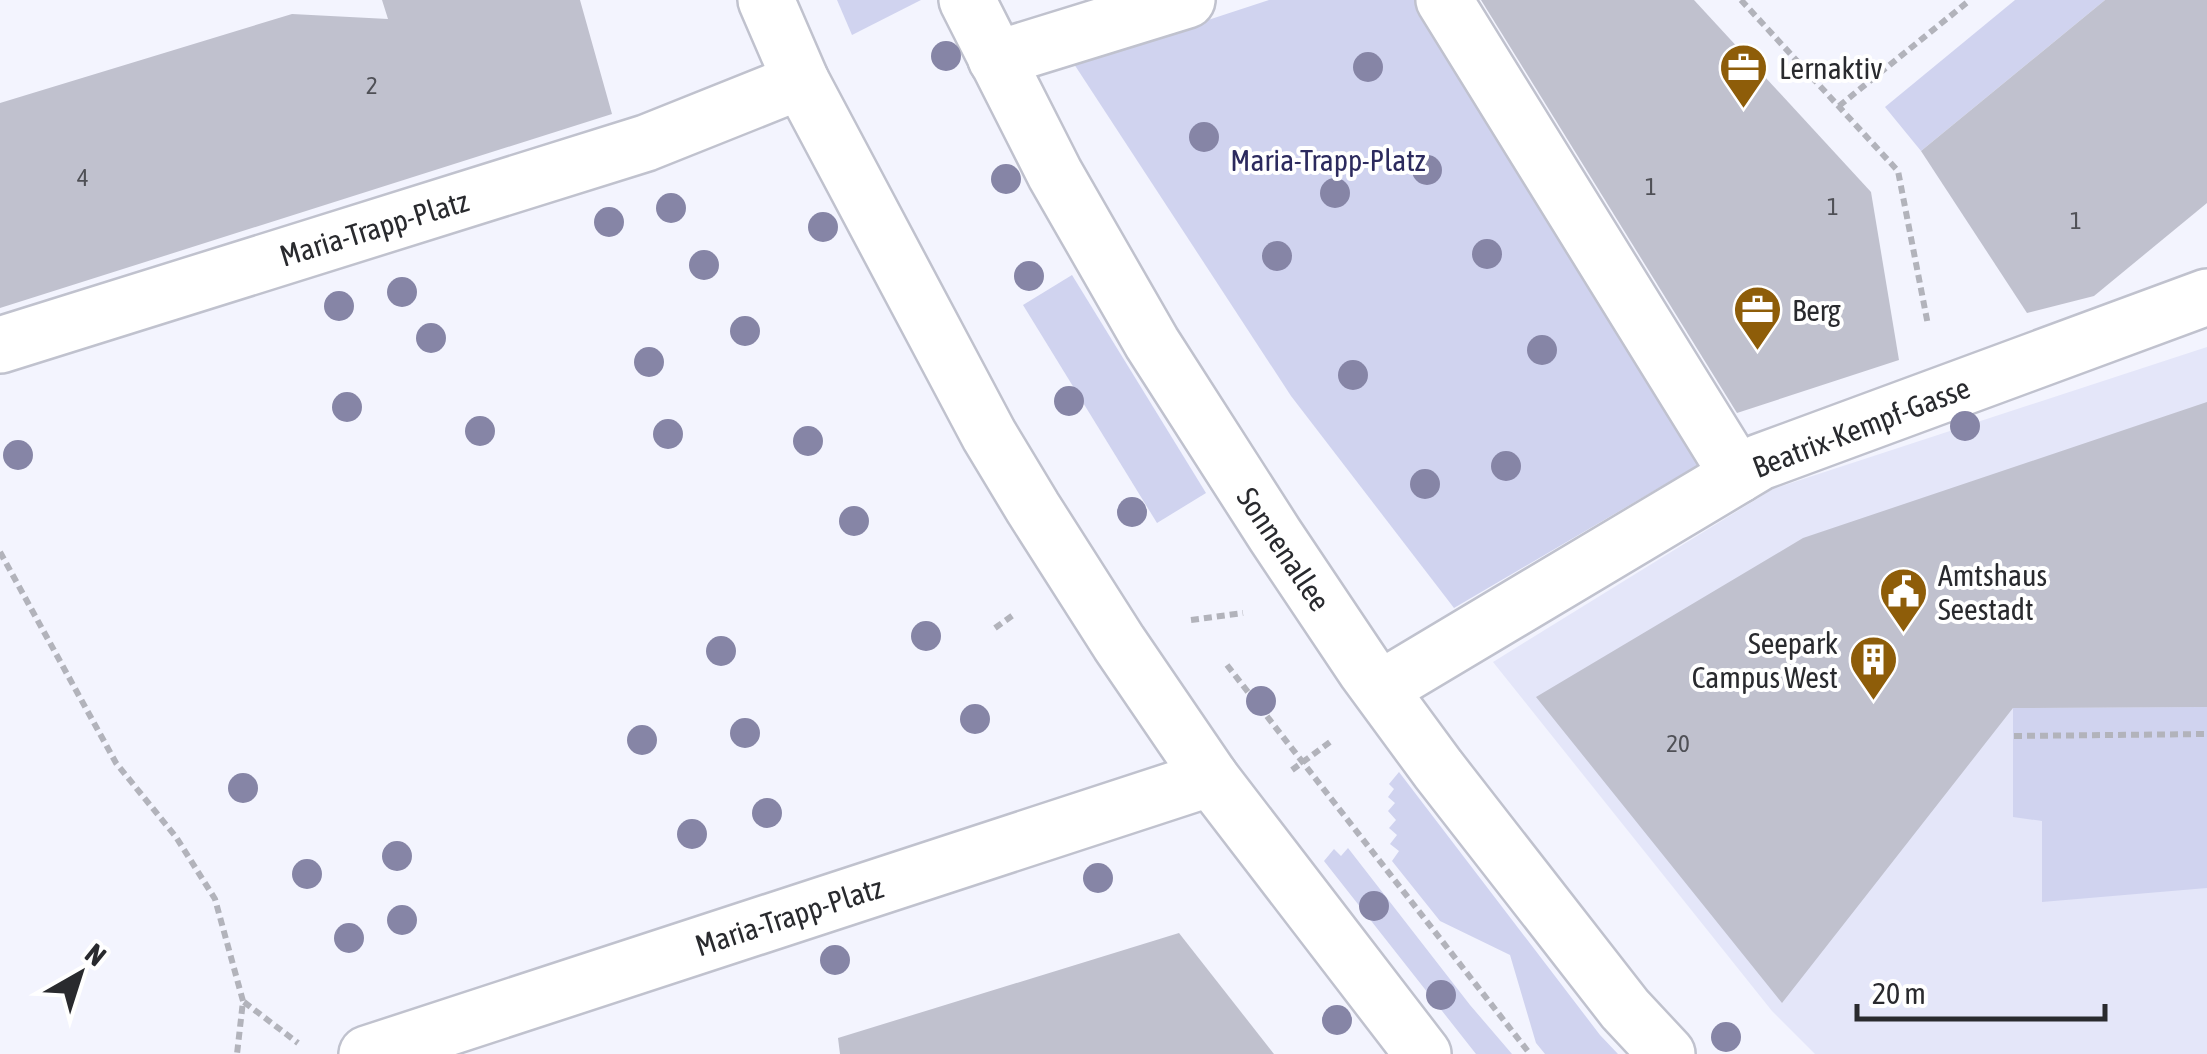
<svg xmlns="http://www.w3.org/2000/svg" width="2207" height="1054" viewBox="0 0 2207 1054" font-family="'Asap Condensed',sans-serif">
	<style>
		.built { fill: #e4e6f9 }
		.green { fill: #d0d3ef }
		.building { fill: #c0c1ce }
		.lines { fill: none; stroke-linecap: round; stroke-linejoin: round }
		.minor-casing { stroke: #c0c2ce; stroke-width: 60 }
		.path { stroke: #b2b3bb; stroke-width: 6; stroke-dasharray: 8 5; stroke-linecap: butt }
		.minor { stroke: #fff; stroke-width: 55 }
		.tree { fill: #8685a6 }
		.labels { text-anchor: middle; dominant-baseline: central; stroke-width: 8; stroke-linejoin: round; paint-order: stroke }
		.number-label { font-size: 25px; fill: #4f5056 }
		.poi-label { font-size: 30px; fill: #292a2e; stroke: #fff; text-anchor: start }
		.park-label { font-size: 30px; fill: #2c2a5e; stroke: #fff }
		.street-label { font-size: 30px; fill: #292a2e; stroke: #fff }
	</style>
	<rect width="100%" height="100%" fill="#f3f4fe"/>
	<path class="built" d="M2207 347V1054H1815L1772 1011 1493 662 1773 489Z"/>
	<g class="green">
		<path d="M837 0H921L852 35Z"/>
		<path d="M1269 0H1416L1703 462 1454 608 1291 396 1074 64Z"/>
		<path d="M2015 0H2105L1921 151 1885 107Z"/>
		<path d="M1072 275 1206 493 1157 523 1023 305Z"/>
		<path d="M2207 707V888L2042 902V821L2013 817V708Z"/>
		<path d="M1399 772 1600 1035 1618 1054H1545L1536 1043 1510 955 1440 921 1392 861 1399 851 1390 844 1397 835 1389 828 1396 820 1388 811 1395 803 1388 797 1394 789 1389 784Z"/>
		<path d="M1348 848 1470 1005 1512 1054H1476L1324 861 1334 849 1341 856Z"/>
	</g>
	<g class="building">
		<path d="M382 0H580L612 114 0 308V103L292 14 388 19Z"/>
		<path d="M1481 0H1694L1871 192 1899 360 1737 413Z"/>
		<path d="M2105 0H2207V203L2094 296 2027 313 1921 151Z"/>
		<path d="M2207 402V707L2013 708 1782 1003 1536 697 1803 538Z"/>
		<path d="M1179 933 1274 1054H840L838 1038Z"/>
	</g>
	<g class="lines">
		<defs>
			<g id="minor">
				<path d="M766 0 801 81 989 435 1033 508 1119 643 1211 778 1423 1054"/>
				<path d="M967 0 1055 174 1152 343 1275 535 1366 671 1438 769 1625 1009 1667 1054"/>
				<path d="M1444 0 1738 475"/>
				<path d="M996 59 1187 0"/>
				<path d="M0 345 646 143 801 81"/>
				<path d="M1380 689 1760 462 2207 297"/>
				<path d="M367 1054 1211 778"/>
			</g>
		</defs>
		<use href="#minor" class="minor-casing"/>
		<g class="path">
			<path d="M1741 0 1898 171 1928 325"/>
			<path d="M1839 106 1970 0"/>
			<path d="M0 552 116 763 176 837 215 899 243 1001 237 1054"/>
			<path d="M1191 620 1243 613"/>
			<path d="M995 628 1016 613"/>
			<path d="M1227 665 1530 1054"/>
			<path d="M2014 736 2207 734"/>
			<path d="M1292 770 1330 742"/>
			<path d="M244 1002 298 1043"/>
		</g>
		<use href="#minor" class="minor"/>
	</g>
	<g class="tree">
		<circle cx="946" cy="56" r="15"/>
		<circle cx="1368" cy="67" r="15"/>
		<circle cx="1204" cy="137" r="15"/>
		<circle cx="1427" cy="170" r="15"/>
		<circle cx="1006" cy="179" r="15"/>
		<circle cx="1335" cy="193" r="15"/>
		<circle cx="671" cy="208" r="15"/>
		<circle cx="609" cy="222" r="15"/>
		<circle cx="823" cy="227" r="15"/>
		<circle cx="1487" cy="254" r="15"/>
		<circle cx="1277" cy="256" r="15"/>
		<circle cx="704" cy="265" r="15"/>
		<circle cx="1029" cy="276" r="15"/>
		<circle cx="402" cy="292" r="15"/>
		<circle cx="339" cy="306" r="15"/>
		<circle cx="745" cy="331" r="15"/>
		<circle cx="431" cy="338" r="15"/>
		<circle cx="1542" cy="350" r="15"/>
		<circle cx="649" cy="362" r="15"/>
		<circle cx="1353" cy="375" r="15"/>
		<circle cx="1069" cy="401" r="15"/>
		<circle cx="347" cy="407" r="15"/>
		<circle cx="1965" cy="426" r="15"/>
		<circle cx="480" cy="431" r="15"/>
		<circle cx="668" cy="434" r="15"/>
		<circle cx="808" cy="441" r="15"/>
		<circle cx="18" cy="455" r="15"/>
		<circle cx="1506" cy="466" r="15"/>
		<circle cx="1425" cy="484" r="15"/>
		<circle cx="1132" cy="512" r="15"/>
		<circle cx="854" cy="521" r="15"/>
		<circle cx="926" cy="636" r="15"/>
		<circle cx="721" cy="651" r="15"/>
		<circle cx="1261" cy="701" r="15"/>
		<circle cx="975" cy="719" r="15"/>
		<circle cx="745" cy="733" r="15"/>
		<circle cx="642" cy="740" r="15"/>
		<circle cx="243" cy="788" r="15"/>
		<circle cx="767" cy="813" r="15"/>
		<circle cx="692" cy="834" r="15"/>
		<circle cx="397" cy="856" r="15"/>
		<circle cx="307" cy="874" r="15"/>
		<circle cx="1098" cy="878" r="15"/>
		<circle cx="1374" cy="906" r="15"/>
		<circle cx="402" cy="920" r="15"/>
		<circle cx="349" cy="938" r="15"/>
		<circle cx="835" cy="960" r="15"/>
		<circle cx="1441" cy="995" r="15"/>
		<circle cx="1337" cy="1020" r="15"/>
		<circle cx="1726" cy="1037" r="15"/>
	</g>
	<defs>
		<symbol id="office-pin" viewBox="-11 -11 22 30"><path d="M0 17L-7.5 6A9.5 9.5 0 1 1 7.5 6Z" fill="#8e5d09" stroke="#fff"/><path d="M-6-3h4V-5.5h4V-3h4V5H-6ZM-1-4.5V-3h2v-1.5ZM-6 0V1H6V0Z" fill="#fff"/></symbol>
		<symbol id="civic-pin" viewBox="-11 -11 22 30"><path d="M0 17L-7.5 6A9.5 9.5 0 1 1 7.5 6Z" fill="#8e5d09" stroke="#fff"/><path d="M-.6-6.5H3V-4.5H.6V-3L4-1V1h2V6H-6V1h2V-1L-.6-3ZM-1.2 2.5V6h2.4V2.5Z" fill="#fff"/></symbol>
		<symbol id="building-pin" viewBox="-11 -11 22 30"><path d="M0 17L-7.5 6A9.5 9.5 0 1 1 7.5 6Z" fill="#8e5d09" stroke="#fff"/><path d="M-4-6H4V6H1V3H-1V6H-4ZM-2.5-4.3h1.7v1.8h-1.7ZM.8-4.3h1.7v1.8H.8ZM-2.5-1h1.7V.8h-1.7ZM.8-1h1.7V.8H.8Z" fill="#fff"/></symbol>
	</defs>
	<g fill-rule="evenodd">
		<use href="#office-pin" x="1716" y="40" width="55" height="75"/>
		<use href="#office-pin" x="1730" y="282" width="55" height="75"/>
		<use href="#civic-pin" x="1876" y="564" width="55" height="75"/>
		<use href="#building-pin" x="1846" y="632" width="55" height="75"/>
	</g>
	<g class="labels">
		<g class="number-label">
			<text x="372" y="85">2</text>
			<text x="83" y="177">4</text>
			<text x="1651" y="186">1</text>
			<text x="1833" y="206">1</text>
			<text x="2076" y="220">1</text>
			<text x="1678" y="743">20</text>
		</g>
		<g class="poi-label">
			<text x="1779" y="68">Lernaktiv</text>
			<text x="1792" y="310">Berg</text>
			<text x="1938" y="575">Amtshaus<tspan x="1938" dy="34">Seestadt</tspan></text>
			<text x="1838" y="643" text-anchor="end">Seepark<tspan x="1838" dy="34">Campus West</tspan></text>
		</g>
		<g class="park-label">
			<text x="1328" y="160">Maria-Trapp-Platz</text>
		</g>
		<g class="street-label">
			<text transform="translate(374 228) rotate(-17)">Maria-Trapp-Platz</text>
			<text transform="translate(1861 427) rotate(-21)">Beatrix-Kempf-Gasse</text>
			<text transform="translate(1284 549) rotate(56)">Sonnenallee</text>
			<text transform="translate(789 916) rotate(-18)">Maria-Trapp-Platz</text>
		</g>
	</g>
	<g transform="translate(80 974) rotate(39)" stroke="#ffffff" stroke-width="8" paint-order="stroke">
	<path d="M0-8L18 38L0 25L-18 38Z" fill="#292a2e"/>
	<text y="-15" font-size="28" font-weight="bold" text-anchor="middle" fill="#292a2e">N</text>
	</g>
	<path d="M1857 1004v15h248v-15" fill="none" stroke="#292a2e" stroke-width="5"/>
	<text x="1872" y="1004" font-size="30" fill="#292a2e" stroke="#ffffff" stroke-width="8" paint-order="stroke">20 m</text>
</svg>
